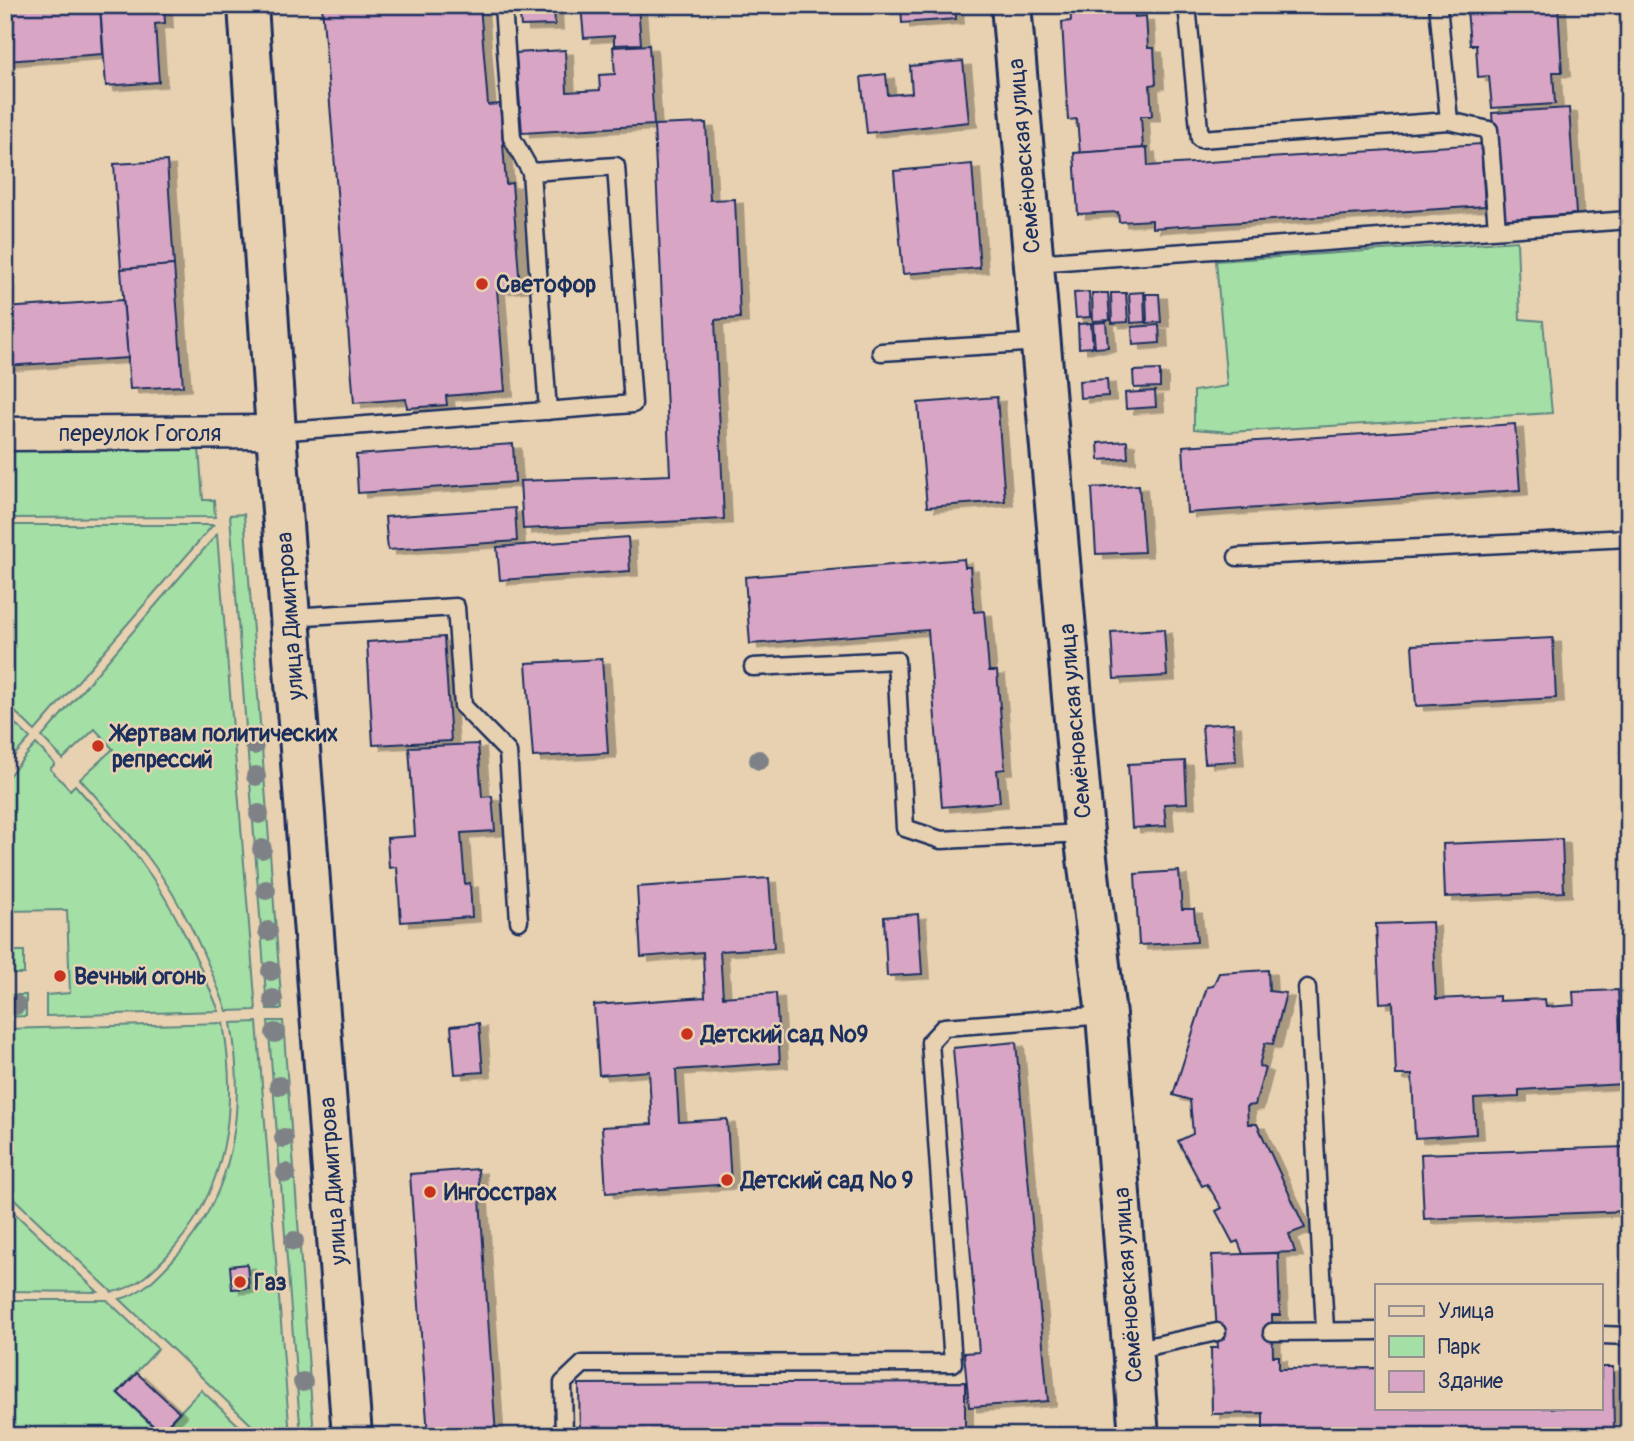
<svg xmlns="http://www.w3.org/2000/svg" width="1634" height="1441" viewBox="0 0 1634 1441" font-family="Pangolin,sans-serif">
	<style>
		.green { fill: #a4dfa5; stroke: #608782; stroke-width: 2 }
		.building { fill: #d8a6c4; stroke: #1b2f5e; stroke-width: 2; filter: url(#shadow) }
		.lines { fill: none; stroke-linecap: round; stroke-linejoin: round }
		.service-casing { stroke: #1b2f5e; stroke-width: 21 }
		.minor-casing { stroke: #1b2f5e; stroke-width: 37 }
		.tertiary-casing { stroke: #1b2f5e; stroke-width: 44 }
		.secondary-casing { stroke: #1b2f5e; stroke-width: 44 }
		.service { stroke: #e7d1b0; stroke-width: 16 }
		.minor { stroke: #e7d1b0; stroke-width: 32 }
		.tertiary { stroke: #e7d1b0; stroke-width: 38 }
		.secondary { stroke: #e7d1b0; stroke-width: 38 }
		.tree { fill: #7e8287 }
		.poi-dot { fill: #c8321e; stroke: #e7d1b0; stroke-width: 2.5 }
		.labels { text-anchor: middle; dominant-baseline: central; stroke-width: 5; stroke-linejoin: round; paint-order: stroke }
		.street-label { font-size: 23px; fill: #1b2f5e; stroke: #e7d1b0 }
		.poi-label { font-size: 23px; font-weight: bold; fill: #1b2f5e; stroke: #e7d1b0; text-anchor: start }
	</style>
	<defs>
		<filter id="shadow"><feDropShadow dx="8" dy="4.5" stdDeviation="0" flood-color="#0004"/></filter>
	</defs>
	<rect width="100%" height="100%" fill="#e7d1b0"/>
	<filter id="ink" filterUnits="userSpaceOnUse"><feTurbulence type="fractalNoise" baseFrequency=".0143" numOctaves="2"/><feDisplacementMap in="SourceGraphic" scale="14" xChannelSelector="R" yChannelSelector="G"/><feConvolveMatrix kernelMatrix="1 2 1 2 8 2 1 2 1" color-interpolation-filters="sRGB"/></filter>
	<g filter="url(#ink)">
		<g class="green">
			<path d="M1517 241 1520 319 1543 321 1552 413 1230 432 1194 429V391L1227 386 1216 261Z"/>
			<path d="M199 448 203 500H214L215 517 5 518V449Z"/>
			<path d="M244 514 282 1009H267L230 515Z"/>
			<path d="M5 525H213L35 731 5 702Z"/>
			<path d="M217 534 256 1010 227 1011C207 958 183 903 148 857 127 830 103 805 80 779L113 749 95 729 63 759 42 737Z"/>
			<path d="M5 714 30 738 5 766Z"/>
			<path d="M36 744 55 764 50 769 70 790 75 785C97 811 123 835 142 863 175 908 198 960 219 1011L46 1016V995L70 993 67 910 5 911V780Z"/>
			<rect x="5" y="951" width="19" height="23"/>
			<path d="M5 995H26V1016L5 1017Z"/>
			<path d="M268 1021H283L314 1436H301Z"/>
			<path d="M257 1022 290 1436H263L120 1299C141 1294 157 1277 171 1262 235 1196 246 1111 231 1023Z"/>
			<path d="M223 1023C238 1110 228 1192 165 1258 150 1273 134 1289 112 1292L5 1190V1029Z"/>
			<path d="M5 1204 98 1292 5 1291Z"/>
			<path d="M5 1300H107L158 1349 117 1393 160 1433 201 1390 250 1436H5Z"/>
		</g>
		<g class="building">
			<path d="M5 5H100L103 54 5 61Z"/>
			<path d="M100 5H164L165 23 155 24 159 82 106 86Z"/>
			<path d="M322 5H480L488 105 500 104 506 184 512 183 520 287 497 289 505 391 446 396 447 405 407 408 406 399 354 403Z"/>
			<path d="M519 5H554L555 25 521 26Z"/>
			<path d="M581 5H638L641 44 614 45V36L584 38Z"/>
			<path d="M901 5H955L956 19 902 23Z"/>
			<path d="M1070 5H1134L1135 17 1146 16 1148 48H1154L1156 84 1150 85 1152 116H1141L1143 148 1080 153 1077 119 1068 120 1062 22 1071 21Z"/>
			<path d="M1473 5H1558L1562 72H1553L1555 104 1492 108 1489 76 1478 77 1476 45H1470L1467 9H1473Z"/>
			<path d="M649 45 654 125 522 133 516 53 565 50 567 92 600 90 599 75 615 74 613 47Z"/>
			<path d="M963 61 969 122 867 133 861 77 886 74 888 95 912 93 910 66Z"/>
			<path d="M1569 108 1576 214 1499 220 1492 113Z"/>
			<path d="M706 123 710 200 735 199 740 318 715 320 724 519 523 529 520 481 670 475 654 125Z"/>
			<path d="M1481 144 1485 206 1152 228V220L1119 222 1118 212 1078 214 1074 153 1147 148 1148 166Z"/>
			<path d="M167 161 174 265 121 269 114 164Z"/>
			<path d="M972 164 980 268 903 274 894 171Z"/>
			<path d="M174 265 183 386 130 389 121 269Z"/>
			<path d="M1089 292 1090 317 1076 318 1074 293Z"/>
			<path d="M1144 292 1145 322 1131 323 1129 293Z"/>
			<path d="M1092 293H1108L1110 320 1093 321Z"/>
			<path d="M1111 293H1126L1128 322 1112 323Z"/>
			<path d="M1146 294H1159L1161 322 1147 323Z"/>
			<path d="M123 300 128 358 5 366V308Z"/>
			<path d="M1106 322 1108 347 1095 348 1093 323Z"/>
			<path d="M1091 323 1093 347 1079 348 1078 324Z"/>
			<path d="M1159 325 1160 343 1133 345 1132 327Z"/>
			<path d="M1160 370V387L1134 388 1133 371Z"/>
			<path d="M1107 379 1108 396 1080 398 1079 381Z"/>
			<path d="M1155 391 1156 407 1126 409 1125 393Z"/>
			<path d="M997 397 1005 501 927 507 918 403Z"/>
			<path d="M1515 424 1520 490 1187 513 1183 446Z"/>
			<path d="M1127 441 1128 458 1099 460 1098 443Z"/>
			<path d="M513 444 515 482 358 493 356 455Z"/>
			<path d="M1139 485 1144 552 1096 554 1092 488Z"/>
			<path d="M515 508 517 541 388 550 385 517Z"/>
			<path d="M628 537 630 571 500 580 497 547Z"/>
			<path d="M964 559 965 567H970L974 612 984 611 989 671H997L1005 769 997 770 1000 802 942 807 928 630 750 644 745 577Z"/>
			<path d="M1164 629 1167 676 1114 679 1111 632Z"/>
			<path d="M444 637 451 741 373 745 367 642Z"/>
			<path d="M1553 638 1556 698 1416 706 1412 645Z"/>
			<path d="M602 659 608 753 533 757 526 663Z"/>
			<path d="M1233 723 1236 761 1205 763 1202 725Z"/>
			<path d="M478 744 482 797 492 796 495 831 461 833 465 884 470 883 472 917 401 922 397 867 389 868 387 838 415 836 409 747Z"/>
			<path d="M1185 761 1187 803 1164 804 1166 826 1132 828 1128 764Z"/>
			<path d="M1562 839 1564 892 1445 897 1443 844Z"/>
			<path d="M1179 871 1182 909H1194L1197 942 1139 945 1135 874Z"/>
			<path d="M769 878 774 948 720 951 723 997 776 993 780 1063 676 1070 679 1122 727 1119 731 1184 606 1193 602 1127 652 1124 649 1071 599 1075 594 1005 705 997 703 952 641 957 637 887Z"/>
			<path d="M918 914 922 974 887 976 884 917Z"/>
			<path d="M1432 922 1436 999 1499 996V1001L1545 999 1546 1007 1574 1005 1573 992 1618 990 1623 1084 1519 1090V1097L1474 1099 1476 1134 1415 1138 1412 1075H1396L1393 1002 1380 1003 1376 924Z"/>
			<path d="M1268 970 1269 991 1286 993 1273 1044 1265 1043 1259 1066 1265 1068 1255 1105 1247 1106 1248 1124H1257L1305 1228 1289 1234 1295 1252 1243 1254 1238 1241 1233 1243 1216 1211 1222 1208 1207 1184 1202 1186 1178 1141 1193 1134 1190 1100 1173 1095 1207 987 1213 986 1219 973Z"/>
			<path d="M479 1023 483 1072 455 1074 451 1026Z"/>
			<path d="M1016 1042 1048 1401 969 1407 964 1353 979 1352 953 1048Z"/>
			<path d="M1626 1147 1628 1211 1424 1219 1421 1154Z"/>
			<path d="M478 1169 496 1436H428L410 1174Z"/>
			<path d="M1278 1253 1280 1315H1272L1273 1356H1279V1369L1377 1368V1408H1601V1367H1613L1614 1432 1263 1435V1413L1212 1414 1211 1348H1218L1212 1255Z"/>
			<path d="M247 1264 249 1288 232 1289 230 1266Z"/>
			<path d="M137 1373 179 1412 160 1432 118 1393Z"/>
			<path d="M965 1382V1436H580L579 1384Z"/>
		</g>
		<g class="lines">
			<defs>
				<g id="service">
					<path d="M503 5 512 138 531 172"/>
					<path d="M1187 5 1200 139 1449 121"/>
					<path d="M1438 5 1449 121 1489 130 1497 229"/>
					<path d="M1034 263 1629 220"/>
					<path d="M881 352 1041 342"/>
					<path d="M276 432 633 404 616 166 531 172 548 411"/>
					<path d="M1237 557 1629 538"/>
					<path d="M290 617 456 607 463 706 508 752 519 921"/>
					<path d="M753 667 896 660 905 828 941 840 1084 833"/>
					<path d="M1307 988 1325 1330"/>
					<path d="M1272 1332 1377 1331"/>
					<path d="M1601 1335 1629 1336"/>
					<path d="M1133 1350 1217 1332"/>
					<path d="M564 1436 563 1383 583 1364 953 1363 930 1042 944 1027 1106 1015"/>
				</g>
				<path id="minor" d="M5 434 276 432"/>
				<path id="tertiary" d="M1011 5 1084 833 1106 1015 1139 1436"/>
				<path id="secondary" d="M248 5 276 432 352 1436"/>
			</defs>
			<use href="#service" class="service-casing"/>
			<use href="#minor" class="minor-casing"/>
			<use href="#tertiary" class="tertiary-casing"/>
			<use href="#secondary" class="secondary-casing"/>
			<use href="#service" class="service"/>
			<use href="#minor" class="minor"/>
			<use href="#tertiary" class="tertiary"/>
			<use href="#secondary" class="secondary"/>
		</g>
		<g class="tree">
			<circle cx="254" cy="745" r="10"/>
			<circle cx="759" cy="760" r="10"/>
			<circle cx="256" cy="776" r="10"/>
			<circle cx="259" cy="814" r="10"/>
			<circle cx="262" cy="849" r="10"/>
			<circle cx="266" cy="890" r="10"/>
			<circle cx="268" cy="931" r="10"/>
			<circle cx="271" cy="971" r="10"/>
			<circle cx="273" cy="999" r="10"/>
			<circle cx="16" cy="1005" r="10"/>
			<circle cx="275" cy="1033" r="10"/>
			<circle cx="279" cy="1086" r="10"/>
			<circle cx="284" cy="1138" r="10"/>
			<circle cx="286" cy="1173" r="10"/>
			<circle cx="294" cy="1241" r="10"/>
			<circle cx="303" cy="1382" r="10"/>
		</g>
	</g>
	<g class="poi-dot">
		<circle cx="482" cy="284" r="7"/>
		<circle cx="98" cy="746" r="7"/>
		<circle cx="60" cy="976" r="7"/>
		<circle cx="687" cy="1034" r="7"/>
		<circle cx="727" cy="1180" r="7"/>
		<circle cx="430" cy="1192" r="7"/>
		<circle cx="240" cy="1282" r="7"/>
	</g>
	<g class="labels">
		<g class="street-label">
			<text transform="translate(1024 156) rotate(-95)">Семёновская улица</text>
			<text x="140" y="433">переулок Гоголя</text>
			<text transform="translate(290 616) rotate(-94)">улица Димитрова</text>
			<text transform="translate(1075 721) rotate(-95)">Семёновская улица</text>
			<text transform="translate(333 1181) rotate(-94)">улица Димитрова</text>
			<text transform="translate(1128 1285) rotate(-94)">Семёновская улица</text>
		</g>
		<g class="poi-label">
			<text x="496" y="284">Светофор</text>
			<text x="112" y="733">Жертвам политических<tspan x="112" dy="26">репрессий</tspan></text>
			<text x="74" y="976">Вечный огонь</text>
			<text x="701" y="1034">Детский сад №9</text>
			<text x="741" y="1180">Детский сад № 9</text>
			<text x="444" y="1192">Ингосстрах</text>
			<text x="254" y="1282">Газ</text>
		</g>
	</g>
	<rect width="1634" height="1441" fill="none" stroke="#e7d1b0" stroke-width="28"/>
	<rect x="14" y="14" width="1606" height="1413" fill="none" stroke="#1b2f5e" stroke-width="2.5" filter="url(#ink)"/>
	<rect x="1375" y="1284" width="228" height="126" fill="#e7d1b0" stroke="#95908f" stroke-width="2"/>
	<rect x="1389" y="1306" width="35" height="10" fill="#e7d1b0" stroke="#95908f" stroke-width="2"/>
	<text x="1438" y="1318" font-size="21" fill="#1b2f5e">Улица</text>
	<rect x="1389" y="1336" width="35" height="21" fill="#a4dfa5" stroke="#95908f" stroke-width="2"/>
	<text x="1438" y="1354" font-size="21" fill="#1b2f5e">Парк</text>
	<rect x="1389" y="1371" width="35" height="21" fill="#d8a6c4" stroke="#95908f" stroke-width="2"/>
	<text x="1438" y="1388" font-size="21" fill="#1b2f5e">Здание</text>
</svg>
